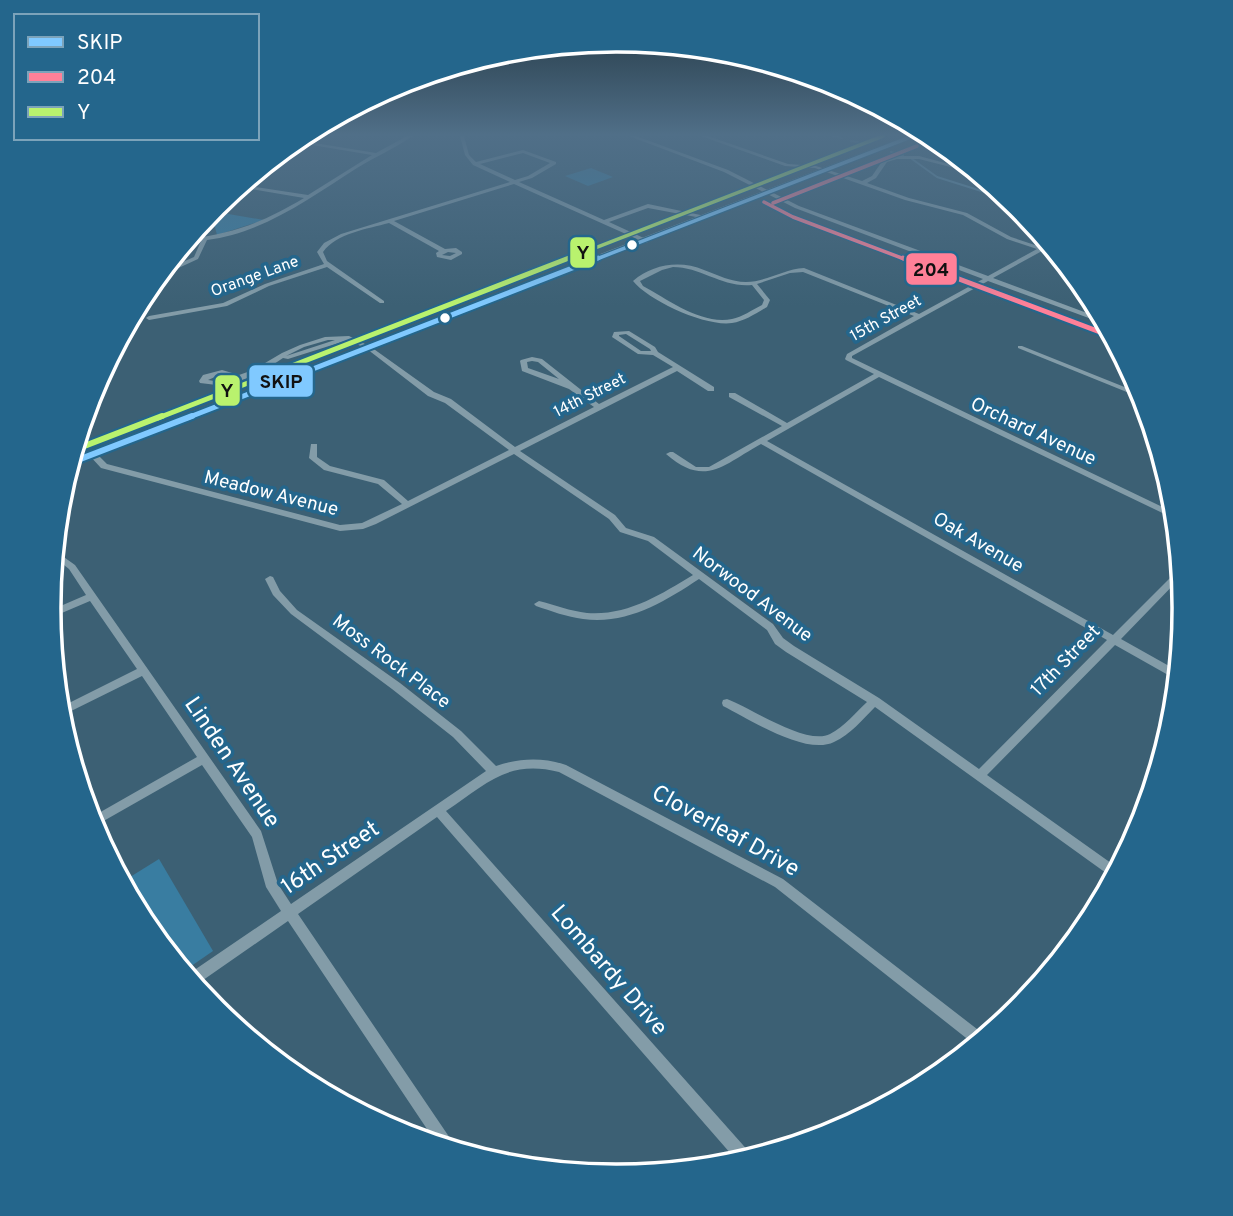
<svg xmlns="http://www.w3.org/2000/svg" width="1233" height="1216" viewBox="0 0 1233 1216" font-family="Overpass,sans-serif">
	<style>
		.green { fill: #397da1 }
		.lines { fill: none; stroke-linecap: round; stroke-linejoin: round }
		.stream { stroke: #5f8aa2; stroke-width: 2 }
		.street { fill: #839ca8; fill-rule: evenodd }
		.primary { fill: #8ea4b0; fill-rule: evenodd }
		.bus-1-far2-casing { stroke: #24668c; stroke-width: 6 }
		.bus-1-far1-casing { stroke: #24668c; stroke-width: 9 }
		.bus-1-casing { stroke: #24668c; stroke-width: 10 }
		.bus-2-far1-casing { stroke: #24668c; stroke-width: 6 }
		.bus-2-casing { stroke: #24668c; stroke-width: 9 }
		.bus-3-far2-casing { stroke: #24668c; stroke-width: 6 }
		.bus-3-far1-casing { stroke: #24668c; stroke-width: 9 }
		.bus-3-casing { stroke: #24668c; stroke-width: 10 }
		.bus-1-far2 { stroke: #80c9ff; stroke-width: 3.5 }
		.bus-1-far1 { stroke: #80c9ff; stroke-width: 5 }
		.bus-1 { stroke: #80c9ff; stroke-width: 6 }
		.bus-2-far1 { stroke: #ff8098; stroke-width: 3.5 }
		.bus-2 { stroke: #ff8098; stroke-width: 5 }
		.bus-3-far2 { stroke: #b9f26e; stroke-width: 3.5 }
		.bus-3-far1 { stroke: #b9f26e; stroke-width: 5 }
		.bus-3 { stroke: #b9f26e; stroke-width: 6 }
		.bus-dot { fill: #fff; stroke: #24668c; stroke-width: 2.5 }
		.labels { text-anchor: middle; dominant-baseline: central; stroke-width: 7; stroke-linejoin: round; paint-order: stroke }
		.far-street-label { font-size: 16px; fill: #fff; stroke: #24668c }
		.street-label { font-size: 19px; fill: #fff; stroke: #24668c }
		.near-street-label { font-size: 23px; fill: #fff; stroke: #24668c }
		.rim { fill: none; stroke: #fff; stroke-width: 3.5 }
		.line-badge { stroke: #24668c; stroke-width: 2.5 }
		.pale-badge-label { font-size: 19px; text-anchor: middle; font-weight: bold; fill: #111 }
	</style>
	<rect width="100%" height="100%" fill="#3c6074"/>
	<g class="green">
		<path d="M591 168 613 177 588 186 565 176Z"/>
		<path d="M211 211 264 220 217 235 215 227 202 223Z"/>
		<path d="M159 859 213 951 184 971 144 923 122 882Z"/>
	</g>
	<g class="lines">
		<g class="stream">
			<path d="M834 136 842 138"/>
			<path d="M851 141 858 142"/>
			<path d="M891 152 903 155"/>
			<path d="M912 159 937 177 1010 200"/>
		</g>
		<g class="street">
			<path d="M407 136H413C395 148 375 157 357 168 310 198 263 233 207 240L198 259 161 276H158L162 271 194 257 201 241 186 242 188 239C235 233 264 222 304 198L239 187 242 185 308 195 372 155 294 142 296 140 376 153Z"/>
			<path d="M460 136H464L469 155 476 162 523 150 556 162V164L532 178 519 182 604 220 648 204 710 217 707 219 648 208 609 222 648 240V242L646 243 514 184 394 221 445 249 456 248 462 252V254L451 260 437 257 436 253 439 251 389 223C367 229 337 233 323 252L327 261 384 301V303H380L327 267 269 286 227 306 149 320 146 318 149 316 223 303 265 284 324 264 317 252 324 243 341 234 510 182 473 165 465 155ZM523 153 550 163 528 176 515 180 480 164ZM448 252 456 253 450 256 442 255Z"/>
			<path d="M629 136H636L728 170 799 206 988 276 1037 249 1007 239 963 215 905 200 815 168 785 166 701 136H708L788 164 816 166 862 181 872 176 883 160 896 156H919L975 171 978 174 919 159H897L887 162 876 178 867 183 909 198 967 213 1011 237 1041 247 1048 243 1051 246 1047 249 1055 251 1058 255 1042 251 993 278 1103 319 1105 324 988 281 852 356V358L1175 513V519L879 377 767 441 1113 635 1178 570 1180 569 1181 577 1121 639 1178 671 1177 680 1115 645 987 775 1118 868 1113 878 875 707C863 719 850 735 834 742 806 756 749 719 723 706L722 703 723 700 727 699C751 708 807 746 830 734 844 727 856 712 867 702L786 652 775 644 767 630 699 579C664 602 627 625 583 619 567 617 551 611 536 606L534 604 539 601C555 605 570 611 587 613 627 616 660 595 693 575L648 541 620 532 609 519 514 454 376 524 363 529 340 531 101 468 89 455 90 453H96L107 464 340 525 362 523 402 504 378 484 324 470 309 458 311 444H317V457L330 466 384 480 408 501 509 450 445 403 428 396 367 349 348 340 288 359 283 358 259 374 225 386 200 383 199 381 203 375 222 370 239 375 253 370 282 353 300 345 325 337 349 336 371 347 434 392 451 399 515 447 594 407 569 389 522 371 520 361 521 360 532 357 542 359 599 404 673 367 653 355 638 354 612 337 614 332 629 331 655 347 658 352 714 387V391H708L677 371 520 451 615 515 626 528 654 537 773 624 783 638 794 646 879 698 979 769 1107 640 761 444C723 465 705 488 666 454L670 452H673L696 467H709L782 426 729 397V393H735L787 423 874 374 846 360 845 359 847 354 914 316 803 272 790 273 757 284 770 300 767 307C756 313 745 321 732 323 706 327 649 301 633 281 653 264 680 260 704 270 718 275 731 282 746 282 766 282 784 269 804 268L919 314 983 279 795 208 724 172ZM673 267C701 267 723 288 752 285L764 300 762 305C752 310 742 317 732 319 701 325 669 300 643 286L640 281 662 270ZM626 334 650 349 651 351H641L619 336V335ZM328 340H335L286 356 304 347ZM532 361 538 362 559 379 528 368 527 362ZM222 374 232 377 221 382 208 380Z"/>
			<path d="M1018 346H1022L1142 394 1144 399 1018 348Z"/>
			<path d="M54 550 75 565 261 831 278 884 291 904 486 771 453 737 392 689 291 614 273 595 265 579 270 576 273 577 280 591 297 610 400 683 461 731 496 766C520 758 542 757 566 765L783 879 986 1036 975 1045 775 887 559 772C508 759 486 784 446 811L751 1154 753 1157 738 1162 437 817 298 914 456 1147 455 1149 437 1144 288 921 196 985 187 975 281 911 266 887 252 837 202 765 93 827 90 818 197 757 142 676 59 717V708L137 669 90 601 50 618 49 611 86 595 69 569 54 557Z"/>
		</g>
		<path class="primary" d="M906 136H917L69 467 72 458Z"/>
		<defs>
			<path id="bus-1-far2" d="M594 260 913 136"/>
			<path id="bus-1-far1" d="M187 418 598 258"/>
			<path id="bus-1" d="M70 463 192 416"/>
			<g id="bus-2-far1">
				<path d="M764 202 793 217 907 260"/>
				<path d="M773 203 917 146"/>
			</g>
			<path id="bus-2" d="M903 258 1100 332"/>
			<path id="bus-3-far2" d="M564 260 883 136"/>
			<path id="bus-3-far1" d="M158 418 569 258"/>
			<path id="bus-3" d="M74 450 162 416"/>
		</defs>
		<use href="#bus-1-far2" class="bus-1-far2-casing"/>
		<use href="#bus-1-far1" class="bus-1-far1-casing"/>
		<use href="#bus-1" class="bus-1-casing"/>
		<use href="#bus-2-far1" class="bus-2-far1-casing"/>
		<use href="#bus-2" class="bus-2-casing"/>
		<use href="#bus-3-far2" class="bus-3-far2-casing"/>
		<use href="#bus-3-far1" class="bus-3-far1-casing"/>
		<use href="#bus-3" class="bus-3-casing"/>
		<use href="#bus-1-far2" class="bus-1-far2"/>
		<use href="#bus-1-far1" class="bus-1-far1"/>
		<use href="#bus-1" class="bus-1"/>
		<use href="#bus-2-far1" class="bus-2-far1"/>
		<use href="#bus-2" class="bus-2"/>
		<use href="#bus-3-far2" class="bus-3-far2"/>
		<use href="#bus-3-far1" class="bus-3-far1"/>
		<use href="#bus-3" class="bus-3"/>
	</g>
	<linearGradient id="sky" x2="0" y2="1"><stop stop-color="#213540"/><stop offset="0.44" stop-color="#506f88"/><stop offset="1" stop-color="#506f88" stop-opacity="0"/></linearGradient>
	<rect width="1233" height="306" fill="url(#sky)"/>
	<g class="bus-dot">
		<circle cx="632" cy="245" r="6"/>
		<circle cx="445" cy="318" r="6"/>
	</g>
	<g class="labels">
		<g class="far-street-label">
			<text transform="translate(255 277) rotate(-20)">Orange Lane</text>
			<text transform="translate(886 319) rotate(-29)">15th Street</text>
			<text transform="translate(590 396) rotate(-27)">14th Street</text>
		</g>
		<g class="street-label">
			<text transform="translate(1033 432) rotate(25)">Orchard Avenue</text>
			<text transform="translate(271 494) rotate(14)">Meadow Avenue</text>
			<text transform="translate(978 543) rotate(30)">Oak Avenue</text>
			<text transform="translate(752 595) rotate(37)">Norwood Avenue</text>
			<text transform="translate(1066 661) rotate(-46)">17th Street</text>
			<text transform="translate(391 662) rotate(37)">Moss Rock Place</text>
		</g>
		<g class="near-street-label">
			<text transform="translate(231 763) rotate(56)">Linden Avenue</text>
			<text transform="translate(725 832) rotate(29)">Cloverleaf Drive</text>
			<text transform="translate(331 859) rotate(-34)">16th Street</text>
			<text transform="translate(608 971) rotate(49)">Lombardy Drive</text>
		</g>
	</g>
	<path d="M0 0H1233V1216H0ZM616 52H617A555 555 0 0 1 1172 607V609A555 555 0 0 1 617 1164H616A555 555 0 0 1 61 609V607A555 555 0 0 1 616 52Z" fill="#24668c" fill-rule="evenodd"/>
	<path class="rim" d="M616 52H617A555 555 0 0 1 1172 607V609A555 555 0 0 1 617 1164H616A555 555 0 0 1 61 609V607A555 555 0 0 1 616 52Z"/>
	<g class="line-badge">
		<rect x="569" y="236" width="27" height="33" rx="7" fill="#b9f26e"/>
		<rect x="905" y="252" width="53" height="34" rx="7" fill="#ff8098"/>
		<rect x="248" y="364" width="66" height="34" rx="7" fill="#80c9ff"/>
		<rect x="214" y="374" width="27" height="33" rx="7" fill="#b9f26e"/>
	</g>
	<g class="pale-badge-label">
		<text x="583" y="259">Y</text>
		<text x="931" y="276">204</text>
		<text x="281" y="388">SKIP</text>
		<text x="227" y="397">Y</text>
	</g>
	<rect x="14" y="14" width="245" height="126" fill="#24668c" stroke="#7ca3ba" stroke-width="2"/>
	<rect x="28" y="37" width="35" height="10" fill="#80c9ff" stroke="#7ca3ba" stroke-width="2"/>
	<text x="77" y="49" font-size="21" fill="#ffffff">SKIP</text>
	<rect x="28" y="72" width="35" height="10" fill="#ff8098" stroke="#7ca3ba" stroke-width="2"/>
	<text x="77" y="84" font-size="21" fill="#ffffff">204</text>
	<rect x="28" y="107" width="35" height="10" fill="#b9f26e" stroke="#7ca3ba" stroke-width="2"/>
	<text x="77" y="119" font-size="21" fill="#ffffff">Y</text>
</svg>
